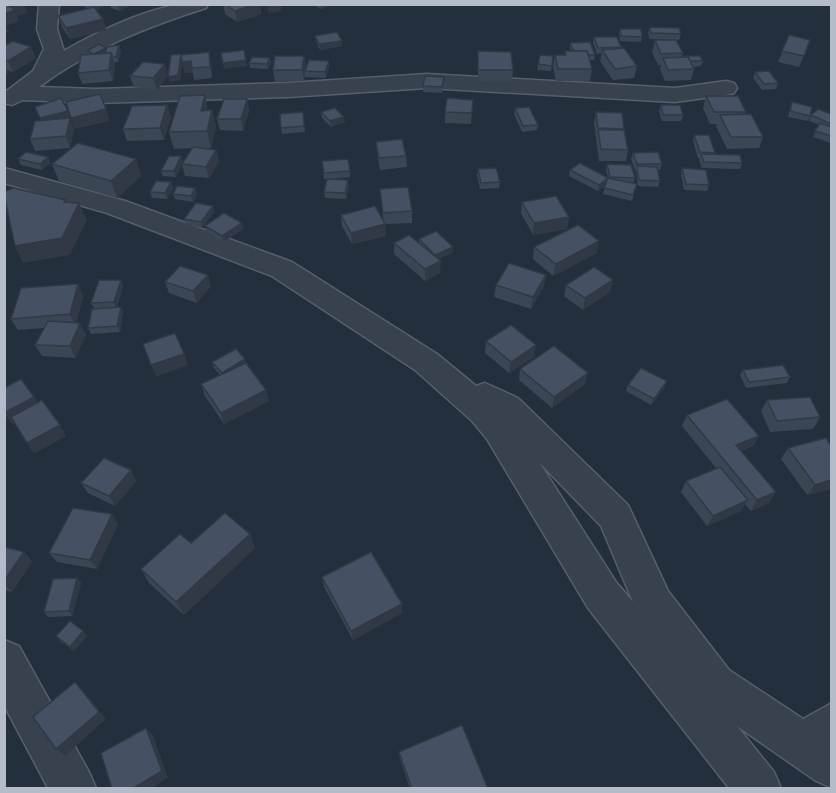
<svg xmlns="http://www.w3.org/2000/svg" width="836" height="793" viewBox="0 0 836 793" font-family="'Exo 2',sans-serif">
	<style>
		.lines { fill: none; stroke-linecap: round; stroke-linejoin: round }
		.minor-casing { stroke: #565f6c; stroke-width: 3 }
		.minor { fill: #38414e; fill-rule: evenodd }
		.wall { fill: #3b4654 }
		.shaded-wall { fill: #303945 }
		.building { fill: #455162; stroke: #303945; stroke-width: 1.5 }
	</style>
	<rect width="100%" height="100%" fill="#242f3e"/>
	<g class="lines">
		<defs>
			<g id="minor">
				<path d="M39 4H59L57 29 64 51C95 33 141 11 176 5 186 3 198 4 208 4L206 8C146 27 89 50 39 87L96 89 288 83 427 74 675 88 726 81 734 83 737 88 734 93 726 95 675 102 427 88 288 97 96 103 23 100 12 105 4 103V93L33 71 44 49 37 29Z"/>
				<path d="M4 168 125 201 292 262 437 354 476 386 485 383 518 398 628 505 668 591 729 670 803 719 832 703V788L816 781 737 726 774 772 781 788H729L588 608 487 439 472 421 415 370 272 276 107 213 4 183ZM539 462 601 526 633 602 616 582Z"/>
				<path d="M4 640 19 646 89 772 96 788H48L4 705Z"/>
			</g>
		</defs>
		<use href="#minor" class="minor-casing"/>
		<use href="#minor" class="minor"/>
	</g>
	<g class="wall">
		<path d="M80 4H108L96 10 103 19 106 30 70 39 62 27 58 16 89 9Z"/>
		<path d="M110 4H132L120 11 111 8Z"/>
		<path d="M223 4H260L261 14 237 22 225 14Z"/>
		<path d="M313 4H333L321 9Z"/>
		<path d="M650 27 681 34 679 40H676L683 53 682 57 703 61 701 66 693 67 694 69 691 80 665 81 660 69 661 65H658L652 52 655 40H675L650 39 648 33Z"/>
		<path d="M620 29 642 37 641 42 620 41 619 34Z"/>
		<path d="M789 35 810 40 799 67 778 62Z"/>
		<path d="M315 36 342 46 320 50 316 41Z"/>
		<path d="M594 37H617L621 48 637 66 634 78 613 80 600 61 602 53 597 54 593 43Z"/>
		<path d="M570 43 595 55 594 60H589L592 69 590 81H556L553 67 555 55H564L565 51H571L570 49Z"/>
		<path d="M119 45 121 51 118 62H115L113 81 82 84 78 73 88 55 87 51Z"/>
		<path d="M4 46 36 58 13 72 6 70 8 74 4 76Z"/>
		<path d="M478 51 513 70 512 82 478 81Z"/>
		<path d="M540 55 553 56 551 71 537 70Z"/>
		<path d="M181 56 211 64 212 78 194 80 193 73H185L182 63 180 80 170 82 168 77Z"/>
		<path d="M304 56 306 67H329L326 78 305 77V73L304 81 275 82 273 70Z"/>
		<path d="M270 58 271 63 268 69 250 68 249 63Z"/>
		<path d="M165 64 157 90 134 87 130 76Z"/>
		<path d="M755 72 778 83 776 89 762 90 753 78Z"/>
		<path d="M443 83 442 93 423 92V86Z"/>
		<path d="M706 96 746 112 745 114 763 137 759 148 727 149 716 126 717 124H710L703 108Z"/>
		<path d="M247 99 249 111 243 131 220 130 217 119Z"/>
		<path d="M473 100 471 124 445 123V112Z"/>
		<path d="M792 102 810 116 808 121 788 117Z"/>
		<path d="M167 105 171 117 164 140 127 141 123 129Z"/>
		<path d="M661 105 683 115 681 121H662L659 111Z"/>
		<path d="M35 107 68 111 74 130 70 148 35 151 30 139 41 121Z"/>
		<path d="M515 108 538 125 537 130 522 132 514 114Z"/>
		<path d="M208 110H212L216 127 211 148H200L216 150 219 162 209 178 185 176 182 164 192 148 174 149 169 132Z"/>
		<path d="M303 112 305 132 282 134 281 128Z"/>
		<path d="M321 112 345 122 331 127 322 118Z"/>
		<path d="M596 112 624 129 628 150 626 161H599L594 123Z"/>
		<path d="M831 114V143L813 137 819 125 809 121 811 115Z"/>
		<path d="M694 135 715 153 714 155 742 163 740 169 702 168 699 160 700 158H698L693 141Z"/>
		<path d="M376 142 406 156 407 167 380 170 377 154Z"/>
		<path d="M633 153 662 164 660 170H658L660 181 658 187 638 186 636 170H635L631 159Z"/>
		<path d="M181 156 183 162 176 177 163 176 161 171Z"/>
		<path d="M48 157 50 163 42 170 21 165 18 159Z"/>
		<path d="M136 159 141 176 117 198 59 181 52 164Z"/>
		<path d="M322 161 350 171V177L329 179 349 186 346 199 325 198 324 192 327 179H324Z"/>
		<path d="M607 164 635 178 633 184 635 190 632 201 603 194 605 185 598 191 569 176 570 170 608 178 606 170Z"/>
		<path d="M682 168 709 185 707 191 684 190 681 174Z"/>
		<path d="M478 169 500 182 499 188 480 189 477 175Z"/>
		<path d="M171 182 173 188 167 199 152 198 150 192Z"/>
		<path d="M380 189 412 211V223L385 224 386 236 352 244 342 226 341 215 383 219Z"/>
		<path d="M173 194H197L193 202 175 199Z"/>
		<path d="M522 202 569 217 567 229 533 235 521 213Z"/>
		<path d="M214 212 202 228 186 224 184 219Z"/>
		<path d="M242 223 243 229 223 242 206 232 205 226Z"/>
		<path d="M419 239 453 247 452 253 438 259 440 273 425 281 394 254V243H419Z"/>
		<path d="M534 247 597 253 553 276 533 259Z"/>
		<path d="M546 275 544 286 531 309 494 297 496 285Z"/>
		<path d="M121 280 123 286 117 307H121L123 312 120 332 91 334 88 328 94 308 91 303Z"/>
		<path d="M165 282 211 286 197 303 169 293Z"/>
		<path d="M78 284 83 296 76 323 86 335 75 358 42 356 35 345 44 328 18 330 11 319Z"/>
		<path d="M566 285 610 292 583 310 564 296Z"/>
		<path d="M486 341 534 357 509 373 485 353Z"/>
		<path d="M212 362 246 363 269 401 224 424 205 396 201 384 220 375 214 368Z"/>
		<path d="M520 369 585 384 552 408 519 380Z"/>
		<path d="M743 370 790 377 787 383 746 388 740 375Z"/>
		<path d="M628 385 665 387 651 405 626 391Z"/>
		<path d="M767 400 820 417 813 429 770 432 761 411Z"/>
		<path d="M687 415 759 436 753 446 741 451 776 492 769 503 751 511 745 504 741 511 707 526 681 492 686 481 716 468 682 426Z"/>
		<path d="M831 446V489L807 495 781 459 788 448Z"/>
		<path d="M131 470 136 481 115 506 88 493 81 483Z"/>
		<path d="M118 524 97 569 57 562 49 553Z"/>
		<path d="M250 534 255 548 184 615 149 583 141 569 191 543Z"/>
		<path d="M4 547 24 552 32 562 12 592 4 590Z"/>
		<path d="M322 577 402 604V613L353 640 324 587Z"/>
		<path d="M77 578 81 583 72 616 48 617 44 612Z"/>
		<path d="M83 631 87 636 74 651 60 641 56 636Z"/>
		<path d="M399 752 488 789H410L400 759Z"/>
	</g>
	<g class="shaded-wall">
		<path d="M15 4H24L27 13 17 16 19 21 6 26 9 32 4 34V14L9 6Z"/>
		<path d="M95 4H108L95 11 93 6Z"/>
		<path d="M120 4H132L120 11 118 6Z"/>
		<path d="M255 4H260L261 14 237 22 235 11Z"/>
		<path d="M321 4H333L321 9Z"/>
		<path d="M281 6V11L268 13V7Z"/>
		<path d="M103 19 106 30 70 39 66 28Z"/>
		<path d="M342 41V46L320 50 319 44Z"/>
		<path d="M119 45 121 51 118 62 116 57Z"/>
		<path d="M31 47 36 58 13 72 8 61Z"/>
		<path d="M106 48 108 53 94 54Z"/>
		<path d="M209 52 211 64 212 78 210 67Z"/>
		<path d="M111 53 115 64 113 81 109 70Z"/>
		<path d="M181 54 182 60 191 61 193 73H185L182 63 180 80 170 82 168 77Z"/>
		<path d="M304 56 306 67 304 81 302 70Z"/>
		<path d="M270 58 271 63 268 69 267 64Z"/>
		<path d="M246 60 247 66 224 69 223 63Z"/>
		<path d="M329 61V67L326 78 325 72Z"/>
		<path d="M165 64 168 76 157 90 153 78Z"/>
		<path d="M4 65 8 74 4 76Z"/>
		<path d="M205 95 208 112 201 111Z"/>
		<path d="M247 99 249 111 243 131 241 119Z"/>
		<path d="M167 105 171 117 164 140 160 128Z"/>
		<path d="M106 109 110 121 75 129 71 118Z"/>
		<path d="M212 110 216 127 211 148 207 131Z"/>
		<path d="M68 111 74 130 70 148 66 136 45 130 40 118Z"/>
		<path d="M344 117 345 122 331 127 330 121Z"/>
		<path d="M216 150 219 162 209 178 206 167Z"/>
		<path d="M181 156 183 162 176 177 174 171Z"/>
		<path d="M48 157 50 163 42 170 40 164Z"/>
		<path d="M136 159 141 176 117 198 111 181Z"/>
		<path d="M608 178 607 184 598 191 599 185Z"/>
		<path d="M348 180 349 186 346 199 345 193Z"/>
		<path d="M171 182 173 188 167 199 165 193Z"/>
		<path d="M195 188 197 194 193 202 191 196Z"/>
		<path d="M66 200 73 216 79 203 87 220 70 255 23 263 15 246Z"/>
		<path d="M213 206 214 212 202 228 201 222Z"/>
		<path d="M569 217 567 229 533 235 534 223Z"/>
		<path d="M242 223 243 229 223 242 222 236Z"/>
		<path d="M385 224 386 236 352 244 351 233Z"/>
		<path d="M599 241 597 253 553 276 556 264Z"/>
		<path d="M453 247 452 253 435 261V255Z"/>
		<path d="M441 261 440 273 425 281V269Z"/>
		<path d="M208 275 211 286 197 303 193 291Z"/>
		<path d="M546 275 544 286 531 309 533 297Z"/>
		<path d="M121 280 123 286 116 308 114 302Z"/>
		<path d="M613 280 610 292 583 310 585 298Z"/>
		<path d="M78 284 83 296 76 326 70 314Z"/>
		<path d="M121 307 123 312 120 332 117 326Z"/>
		<path d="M80 323 86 335 75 358 70 346Z"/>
		<path d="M536 345 534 357 509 373 511 362Z"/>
		<path d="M184 354 188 365 156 377 151 365Z"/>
		<path d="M245 359 247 365 223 379 222 373Z"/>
		<path d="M588 373 585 384 552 408 554 397Z"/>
		<path d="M667 381 665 387 651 405 654 399Z"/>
		<path d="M266 390 269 401 224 424 221 413Z"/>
		<path d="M34 397 41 408 12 424 4 413Z"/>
		<path d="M60 425 66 436 34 454 27 443Z"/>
		<path d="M759 436 753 446 730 456 736 445Z"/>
		<path d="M131 470 136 481 115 506 109 496Z"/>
		<path d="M831 480V489L807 495 815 485Z"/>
		<path d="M776 492 769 503 751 511 757 500Z"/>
		<path d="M748 500 741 511 707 526 713 516Z"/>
		<path d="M112 514 118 524 97 569 90 560Z"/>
		<path d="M250 534 255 548 184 615 176 602Z"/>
		<path d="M24 552 32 562 12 592 4 584V581Z"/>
		<path d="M77 578 81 583 72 616 69 611Z"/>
		<path d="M402 604V613L353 640 351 631Z"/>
		<path d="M83 631 87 636 74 651 70 647Z"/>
		<path d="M75 682 83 690 106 719 65 756 56 749Z"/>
		<path d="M146 728 153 735 168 778 150 789H132Z"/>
	</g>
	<g class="building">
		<path d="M4 4H15L9 6 15 10 4 14Z"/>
		<path d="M225 4H255L235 11Z"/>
		<path d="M267 4H280L281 6 268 7Z"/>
		<path d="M94 7 103 19 66 28 58 16Z"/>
		<path d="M650 27 679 28 681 34 651 33Z"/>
		<path d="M620 29H641L642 37 621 36Z"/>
		<path d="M337 32 342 41 319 44 315 36Z"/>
		<path d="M789 35 810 40 804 56 782 51Z"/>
		<path d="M594 37H617L621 47 598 48Z"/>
		<path d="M655 40H676L683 53 661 54Z"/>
		<path d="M13 41 31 47 8 61 4 59V46Z"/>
		<path d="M590 42 595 55H588L587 51H574L570 43Z"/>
		<path d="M99 44 106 48 94 54 87 51Z"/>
		<path d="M119 45 116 57H113L111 53H105L107 47Z"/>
		<path d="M624 48 637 66 615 69 602 50Z"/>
		<path d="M244 50 246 60 223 63 221 53Z"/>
		<path d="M478 51 511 52 513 70H478Z"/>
		<path d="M565 51H587L592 69H558L555 55H566Z"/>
		<path d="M209 52 210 67 192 68 191 61 182 62 181 55Z"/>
		<path d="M111 53 109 70 78 73 81 55Z"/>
		<path d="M181 54 178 75 168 77 171 55Z"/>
		<path d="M540 55 553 56 552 66 538 64Z"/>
		<path d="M275 56H304L302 70H273Z"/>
		<path d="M683 56H700L703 61H690L688 57H684Z"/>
		<path d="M252 57 270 58 267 64 249 63Z"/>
		<path d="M688 57 694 69 668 70 663 58Z"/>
		<path d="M309 60 329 61 325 72 305 71Z"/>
		<path d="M143 62 165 64 153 78 130 76Z"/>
		<path d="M769 71 778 83 764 84 755 72Z"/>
		<path d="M425 76 444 77 442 87 423 86Z"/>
		<path d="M100 94 106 109 71 118 66 102Z"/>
		<path d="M205 95 201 111 212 110 207 131 169 132 180 96Z"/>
		<path d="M706 96H738L746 112H714Z"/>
		<path d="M61 98 68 111 40 118 35 107Z"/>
		<path d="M447 98 473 100 472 113 445 112Z"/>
		<path d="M224 99H247L241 119H217Z"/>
		<path d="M792 102 812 107 810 116 790 111Z"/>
		<path d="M167 105 160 128 123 129 132 106Z"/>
		<path d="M661 105H680L683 115H663Z"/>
		<path d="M529 107 538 125 523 126 515 108Z"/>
		<path d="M335 108 344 117 330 121 321 112Z"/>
		<path d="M818 109 831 114V124L811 115Z"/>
		<path d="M303 112 304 126 281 128 280 114Z"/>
		<path d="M596 112 622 113 624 129 598 128Z"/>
		<path d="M751 114 763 137H731L720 115Z"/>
		<path d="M70 118 66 136 30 139 35 121Z"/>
		<path d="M820 123 831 127V136L815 131Z"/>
		<path d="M598 130H624L628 150 601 149Z"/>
		<path d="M694 135H709L715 153 700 152Z"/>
		<path d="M402 139 406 156 379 158 376 142Z"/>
		<path d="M78 143 136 159 111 181 52 164Z"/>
		<path d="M193 147 216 150 206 167 182 164Z"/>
		<path d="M26 152 48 157 40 164 18 159Z"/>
		<path d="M658 152 662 164H637L633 153Z"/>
		<path d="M701 154 740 155 742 163 704 162Z"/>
		<path d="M169 156H181L174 171H161Z"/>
		<path d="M348 159 350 171 324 173 322 161Z"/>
		<path d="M580 163 608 178 599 185 570 170Z"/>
		<path d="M607 164 631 165 635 178 610 177Z"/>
		<path d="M637 166 657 167 660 181 639 180Z"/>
		<path d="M496 168 500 182 481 183 478 169Z"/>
		<path d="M682 168 706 170 709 185 686 184Z"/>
		<path d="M608 178 637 184 633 195 604 188Z"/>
		<path d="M327 179 348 180 345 193 324 192Z"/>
		<path d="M156 181 171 182 165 193 150 192Z"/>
		<path d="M177 186 195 188 191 196 173 194Z"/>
		<path d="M408 187 412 211 383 213 380 189Z"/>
		<path d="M13 188 66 200 64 202 79 203 62 238 15 246 4 194V192Z"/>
		<path d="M556 196 569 217 534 223 522 202Z"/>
		<path d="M196 203 213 206 201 222 184 219Z"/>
		<path d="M375 206 385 224 351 233 341 215Z"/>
		<path d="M224 213 242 223 222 236 205 226Z"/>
		<path d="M578 225 599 241 556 264 534 247Z"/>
		<path d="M436 231 453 247 435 255 419 239Z"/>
		<path d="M409 235 441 261 425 269 394 243Z"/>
		<path d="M509 263 546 275 533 297 496 285Z"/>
		<path d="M180 266 208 275 193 291 165 282Z"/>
		<path d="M594 267 613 280 585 298 566 285Z"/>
		<path d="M99 280H121L114 302 91 303Z"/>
		<path d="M78 284 70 314 11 319 21 288Z"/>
		<path d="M121 307 117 326 88 328 92 309Z"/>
		<path d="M48 321 80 323 70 346 35 345Z"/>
		<path d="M511 325 536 345 511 362 486 341Z"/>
		<path d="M175 333 184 354 151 365 143 344Z"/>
		<path d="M554 346 588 373 554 397 520 369Z"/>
		<path d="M236 349 245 359 222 373 212 362Z"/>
		<path d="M246 363 266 390 221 413 201 384Z"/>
		<path d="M783 365 790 377 749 382 743 370Z"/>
		<path d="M641 368 667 381 654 399 628 385Z"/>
		<path d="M21 379 34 397 4 413V388Z"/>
		<path d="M810 397 820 417 777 421 767 400Z"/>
		<path d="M727 399 759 436 736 445 776 492 757 500 687 415Z"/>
		<path d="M42 400 60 425 27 443 11 417Z"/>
		<path d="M826 438 831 446V480L815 485 788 448Z"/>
		<path d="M104 458 131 470 109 496 81 483Z"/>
		<path d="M720 467 748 500 713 516 686 481Z"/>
		<path d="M73 508 112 514 90 560 49 553Z"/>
		<path d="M225 513 250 534 176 602 141 569 180 534 191 543Z"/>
		<path d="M4 547 24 552 4 581Z"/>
		<path d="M371 552 402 604 351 631 322 577Z"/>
		<path d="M77 578 69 611 44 612 53 579Z"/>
		<path d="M70 621 83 631 70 647 56 636Z"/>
		<path d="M75 682 99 712 56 749 33 717Z"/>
		<path d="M462 725 488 789H412L399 752Z"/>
		<path d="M146 728 162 771 132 789H112L101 753Z"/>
	</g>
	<rect width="836" height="793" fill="none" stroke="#b4bcc9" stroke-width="12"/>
</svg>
